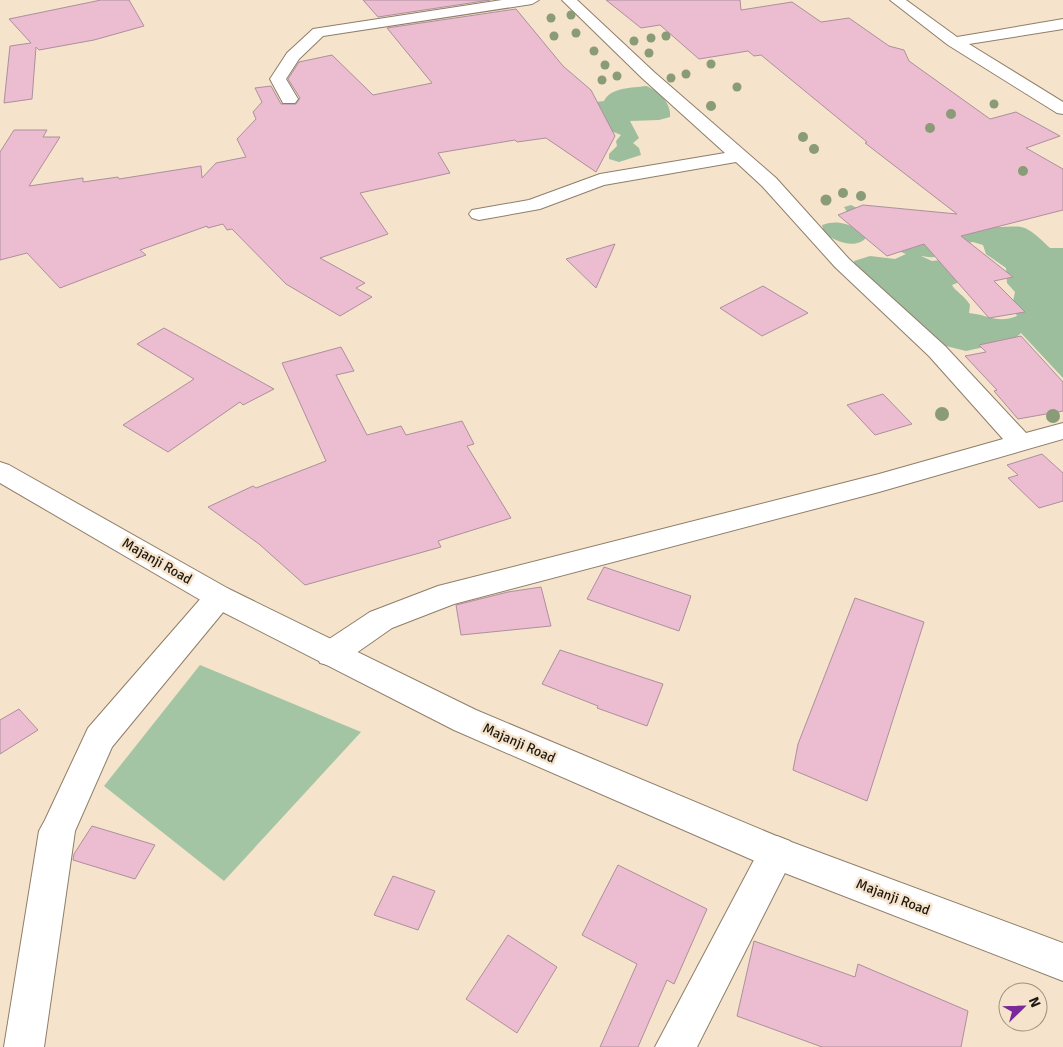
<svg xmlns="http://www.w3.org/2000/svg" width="1063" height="1047" viewBox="0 0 1063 1047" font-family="Signika,sans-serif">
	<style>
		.green { fill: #a4c5a4 }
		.forest { fill: #9dbe9c; fill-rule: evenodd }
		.building { fill: #ecbcd0; stroke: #ac909c }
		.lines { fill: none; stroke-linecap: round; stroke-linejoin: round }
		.street-casing { stroke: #8f7e69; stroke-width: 2 }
		.secondary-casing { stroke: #8f7e69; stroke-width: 2 }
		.street { fill: #fff; fill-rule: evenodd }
		.secondary { fill: #fff; fill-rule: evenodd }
		.tree { fill: #899b77 }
		.labels { text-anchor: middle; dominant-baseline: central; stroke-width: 5; stroke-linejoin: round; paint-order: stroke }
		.street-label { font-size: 14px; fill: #1f1810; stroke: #f5e3cb }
	</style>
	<rect width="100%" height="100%" fill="#f5e3cb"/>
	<path class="green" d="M200 665 361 732 224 881 104 786Z"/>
	<g class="forest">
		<path d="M646 86C658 90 672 104 670 117L659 120 630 121 639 138 633 143 639 148 641 155 619 162 609 159V154L617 146 616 141 621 135 606 129 596 102 604 101C611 87 632 88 646 86Z"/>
		<path d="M851 205 857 208 987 227C1024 228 1020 219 1050 248H1063V378L1021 333 1012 341 966 351 942 345 856 270 854 261 870 256 895 259 906 254 866 238C854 250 835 241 824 233L822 225C836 220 844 223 857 228L844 207ZM973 242 983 245 986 254 1006 268 1007 283 1015 292 1012 306 1017 316C997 324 989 315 969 313L970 305C965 296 955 291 952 285L962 281 948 259 932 261 921 256C925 256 930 258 934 257 949 256 958 243 973 242Z"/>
	</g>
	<g class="building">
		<path d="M101 0H129L144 26 94 40 39 50 36 47 32 99 4 103 10 46 31 43 9 19Z"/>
		<path d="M363 0H490L378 17Z"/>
		<path d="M606 0H740L741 10 792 2 821 22 849 18 889 46 904 50 909 61 990 119 1016 112 1060 136 1026 148 1063 169V210L961 236 1013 277 994 281 1025 312 989 318 924 244 887 256 838 215 863 205 957 214 865 143 867 142 761 55 754 56 748 51 699 59 660 25 641 28Z"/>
		<path d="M516 9 563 66 591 90 615 136 596 172 546 138 517 142 515 140 438 153 450 173 360 193 388 234 320 258 365 283 356 288 372 297 340 316 286 284 232 229 227 230 223 224 208 228 207 226 140 250 146 255 60 288 27 253 0 260V152L14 130H47L43 137H60L29 186 83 178V182L118 177 119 179 201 166 202 178 216 163 246 157 237 139 256 119 253 112 262 102 255 88 271 86 281 104H296L300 98 288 79 299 62 332 55 373 95 432 83 387 28Z"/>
		<path d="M615 244 596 288 566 259Z"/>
		<path d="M763 286 808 313 762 336 720 308Z"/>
		<path d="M164 328 274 389 243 405 240 402 168 452 123 425 194 379 137 344Z"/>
		<path d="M1021 336 1063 382V411L1018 419 994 391 997 390 965 356 986 352 979 345Z"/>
		<path d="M341 347 354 371 336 375 367 435 401 426 406 435 462 421 474 444 467 446 511 518 438 541 441 547 305 585 259 544 208 507 253 486 256 488 326 461 282 363Z"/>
		<path d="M883 394 912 424 875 435 847 405Z"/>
		<path d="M1042 454 1063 473V501L1039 508 1008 478 1018 475 1007 465Z"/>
		<path d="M604 567 691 596 679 631 587 599Z"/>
		<path d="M541 587 551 626 461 635 456 605 508 592Z"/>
		<path d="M855 598 924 622 867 801 793 770 798 744Z"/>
		<path d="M560 650 663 684 647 726 597 708 598 706 542 684Z"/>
		<path d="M19 709 38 730 0 754V720Z"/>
		<path d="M92 826 155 845 135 879 73 860 74 854Z"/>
		<path d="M618 865 707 909 674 984 667 980 638 1047H600L637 964 582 935Z"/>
		<path d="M393 876 435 891 418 930 374 915Z"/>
		<path d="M508 935 557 967 517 1033 466 999Z"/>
		<path d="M754 941 855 977 858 964 968 1011 961 1047H822L737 1016Z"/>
	</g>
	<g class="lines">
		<defs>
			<g id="street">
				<path d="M502 0H539L532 4 323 36 299 59 286 79 298 99 295 103H283L270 79 287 53 313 29Z"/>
				<path d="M562 0H577L654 72 776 178 849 259 945 346 1026 433 1063 423V439L879 492 454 604 392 628 342 663 331 666 320 663 316 654 320 645 370 612 438 586 879 474 1003 439 929 356 835 267 762 186 736 162 604 185 540 209 479 220 472 218 469 214 472 210 529 200 600 174 725 153 642 78Z"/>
				<path d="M890 0H906L957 37 1063 19V29L969 44 1063 102V114L1057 113 948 45Z"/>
				<path d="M219 586 229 589 234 597 229 605 112 747 75 831 44 1047H4L39 831 45 820 88 728 209 589Z"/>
				<path d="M777 836 790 841 795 853 697 1047H655L764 841Z"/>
			</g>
			<path id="secondary" d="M0 462 9 465 229 589 476 710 786 840 1063 943V981L764 865 454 730 209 605 0 483Z"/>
		</defs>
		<use href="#street" class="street-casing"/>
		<use href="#secondary" class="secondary-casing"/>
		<use href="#street" class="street"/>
		<use href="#secondary" class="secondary"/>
	</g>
	<g class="tree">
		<circle cx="571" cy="15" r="4.5"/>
		<circle cx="551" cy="18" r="4.5"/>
		<circle cx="576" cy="33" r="4.5"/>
		<circle cx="554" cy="36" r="4.5"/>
		<circle cx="666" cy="36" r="4.5"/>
		<circle cx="651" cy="38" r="4.5"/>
		<circle cx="634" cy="41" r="4.5"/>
		<circle cx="594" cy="51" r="4.5"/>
		<circle cx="649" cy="53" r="4.5"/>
		<circle cx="711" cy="64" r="4.5"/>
		<circle cx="605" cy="65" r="4.5"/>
		<circle cx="686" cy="74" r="4.5"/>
		<circle cx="617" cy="76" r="4.5"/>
		<circle cx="671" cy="78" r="4.5"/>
		<circle cx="602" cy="80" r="4.5"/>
		<circle cx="737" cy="87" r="4.5"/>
		<circle cx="994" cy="104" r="4.5"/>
		<circle cx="711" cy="106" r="5"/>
		<circle cx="951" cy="114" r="5"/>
		<circle cx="930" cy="128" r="5"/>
		<circle cx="803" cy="137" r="5"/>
		<circle cx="814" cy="149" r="5"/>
		<circle cx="1023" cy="171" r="5"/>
		<circle cx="843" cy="193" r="5"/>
		<circle cx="861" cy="196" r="5"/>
		<circle cx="826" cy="200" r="5.5"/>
		<circle cx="942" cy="414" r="7"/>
		<circle cx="1053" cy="416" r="7"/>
	</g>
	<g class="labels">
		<g class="street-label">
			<text transform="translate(157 561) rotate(30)">Majanji Road</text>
			<text transform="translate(519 743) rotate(24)">Majanji Road</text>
			<text transform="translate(893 897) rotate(21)">Majanji Road</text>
		</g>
	</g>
	<g transform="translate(1023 1007) rotate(67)"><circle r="24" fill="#f5e3cb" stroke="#9f9280"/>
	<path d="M0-4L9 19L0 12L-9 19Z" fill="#79299a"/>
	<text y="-8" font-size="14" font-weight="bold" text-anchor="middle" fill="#1f1810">N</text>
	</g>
</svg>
